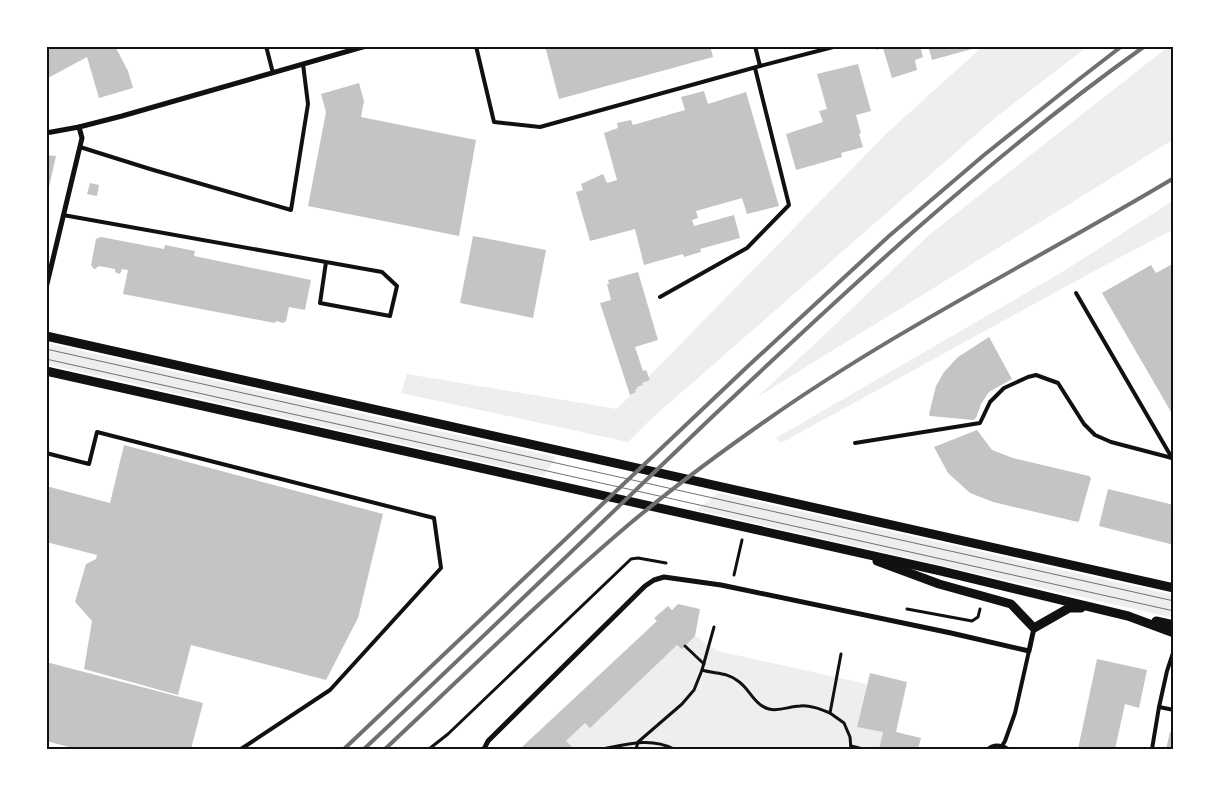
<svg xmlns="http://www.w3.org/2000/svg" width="1220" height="795" viewBox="0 0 1220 795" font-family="Roboto,sans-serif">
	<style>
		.green { fill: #eee }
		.building { fill: #c4c4c4 }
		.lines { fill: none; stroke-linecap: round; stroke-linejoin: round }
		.path { stroke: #111; stroke-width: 3 }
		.service { stroke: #111; stroke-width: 4 }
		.minor { stroke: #111; stroke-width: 5 }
		.tertiary { stroke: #111; stroke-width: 9 }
		.tram { stroke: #707070; stroke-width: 1 }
		.rail { stroke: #707070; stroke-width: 4 }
		.neatline { fill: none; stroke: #111; stroke-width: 2 }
	</style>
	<rect width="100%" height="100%" fill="#fff"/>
	<g class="green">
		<path d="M983 46H1088L995 118 651 419 628 442 401 393 407 374 617 409 887 133Z"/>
		<path d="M1169 46H1174V139L756 398 820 339 929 235Z"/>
		<path d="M1174 200V229L1096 270 781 443 776 438 1064 271Z"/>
		<path d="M46 343 556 457 544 476 46 364Z"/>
		<path d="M718 493 1174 595V618L697 510Z"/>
		<path d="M695 636 718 651 867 684 857 727 883 732 879 749H574L566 741 585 723 677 645Z"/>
	</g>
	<g class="building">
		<path d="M46 46H115L128 71 133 88 99 98 87 57 46 79Z"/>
		<path d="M545 46H710L713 57 559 99Z"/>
		<path d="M875 46H920L923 57 915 60 917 70 892 78 883 48 876 50Z"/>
		<path d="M928 46H979V47L932 60Z"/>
		<path d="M858 64 871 111 856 115 861 133 859 134 863 147 841 153 842 157 796 170 786 134 823 122 819 111 827 109 817 74Z"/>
		<path d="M359 83 364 101 361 117 476 140 459 236 308 206 326 112 321 94Z"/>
		<path d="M704 91 708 104 746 92 779 206 747 214 742 198 696 211 698 218 692 220 694 226 734 215 740 238 700 249 701 252 684 257 683 254 644 265 635 229 590 241 576 192 583 190 581 184 603 174 607 183 617 180 604 133 618 128 617 123 631 120 633 125 685 110 681 97Z"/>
		<path d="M46 155 56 156 47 196H46Z"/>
		<path d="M90 183 99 185 97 196 87 194Z"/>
		<path d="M473 236 546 250 533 318 460 303Z"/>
		<path d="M101 237 164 249 165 245 195 251 194 256 311 280 305 310 289 307 286 321 283 323 276 321 275 323 123 294 128 270 122 269 121 272 119 274 115 272V269L99 266 95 269 93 268 91 265 96 239Z"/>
		<path d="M1174 263V417L1102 293 1151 265 1156 273Z"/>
		<path d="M638 272 658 340 635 347 643 371 646 370 650 380 642 383 643 385 637 387 638 388 635 390 636 392 630 395 600 303 611 300 607 284H609L608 280Z"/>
		<path d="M989 337 1012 379 989 392 981 404 976 418 973 420 930 416 929 414 936 386 944 372 958 357Z"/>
		<path d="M977 430 992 450 1013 458 1089 476 1091 478 1079 521 1078 522 993 502 970 493 948 473 934 447Z"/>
		<path d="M124 445 383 514 358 618 326 680 191 645 178 695 84 669 92 621 75 602 86 564 96 559 97 555 46 542V486L110 503Z"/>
		<path d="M1108 489 1174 505V545L1099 526Z"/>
		<path d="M678 604 700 609 695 636 682 649 677 645 590 728 585 723 566 741 574 749H523L522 747 657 621 654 618 668 606 672 610Z"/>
		<path d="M1097 659 1147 670 1139 708 1125 704 1115 749H1078Z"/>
		<path d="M46 662 203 703 191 749H77L46 741Z"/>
		<path d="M870 673 907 682 896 732 921 738 918 749H879L883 732 857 727Z"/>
		<path d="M1170 732 1174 733V749H1166Z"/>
	</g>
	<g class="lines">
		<g class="path">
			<path d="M734 575 742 540"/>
			<path d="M907 609 972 621 978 617 980 609"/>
			<path d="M685 646 704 664"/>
			<path d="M702 670C715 674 727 672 738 681 750 689 754 705 769 709 779 712 790 706 800 706 810 705 820 709 830 713L841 654"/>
			<path d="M830 713 844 723 850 737 851 749"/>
			<path d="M851 746 863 749"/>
			<path d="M429 749 448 734 631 559 638 558 666 563"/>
			<path d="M603 749C627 744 651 737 674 749"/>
			<path d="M636 749 638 742 682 704 694 690 702 670 714 627"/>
		</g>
		<g class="service">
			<path d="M266 46 273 73"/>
			<path d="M476 46 494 122 540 127 760 66"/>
			<path d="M755 46 760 66 837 46"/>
			<path d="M80 147 150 169 291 210 308 104 303 64"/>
			<path d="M63 215 382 272 397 286 390 316 320 303 326 262"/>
			<path d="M1076 293 1172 458"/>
			<path d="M660 297 747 248 789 205 755 68"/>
			<path d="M855 443 980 423 990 402 1004 388 1028 377 1036 375 1058 383 1084 424 1095 435 1111 442 1172 458"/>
			<path d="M46 453 89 464 97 432 434 518 441 568 330 690 241 749"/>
			<path d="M1174 650 1167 671 1159 707 1174 710"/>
			<path d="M1002 746 1005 741 1015 713 1029 651"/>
			<path d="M988 749C994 744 1001 745 1008 749"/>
			<path d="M1152 749 1159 707"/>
		</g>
		<g class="minor">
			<path d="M46 133 79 127 122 116 366 46"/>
			<path d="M46 288 82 138 79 127"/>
			<path d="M484 749 488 741 645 586 654 580 664 577 721 585 951 633 1029 651 1034 628"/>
		</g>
		<g class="tertiary">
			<path d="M46 336 1174 588"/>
			<path d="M46 371 941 571 1128 616 1174 633"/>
			<path d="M877 561 939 584 1011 604 1034 628 1069 608H1081"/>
			<path d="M1156 621 1174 625"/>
		</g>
		<g class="tram">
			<path d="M46 349 1174 601"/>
			<path d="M46 359 1174 611"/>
		</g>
		<g class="rail">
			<path d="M344 749 747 367 889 236 984 155 1078 80 1122 46"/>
			<path d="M364 749C481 639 596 528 712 417 850 287 990 156 1145 46"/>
			<path d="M385 749C465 674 544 597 627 526 671 489 717 455 764 422 894 330 1037 260 1174 178"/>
		</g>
	</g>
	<rect width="1220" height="795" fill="none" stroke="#ffffff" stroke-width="95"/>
	<rect x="48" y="48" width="1124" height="700" class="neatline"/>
</svg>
